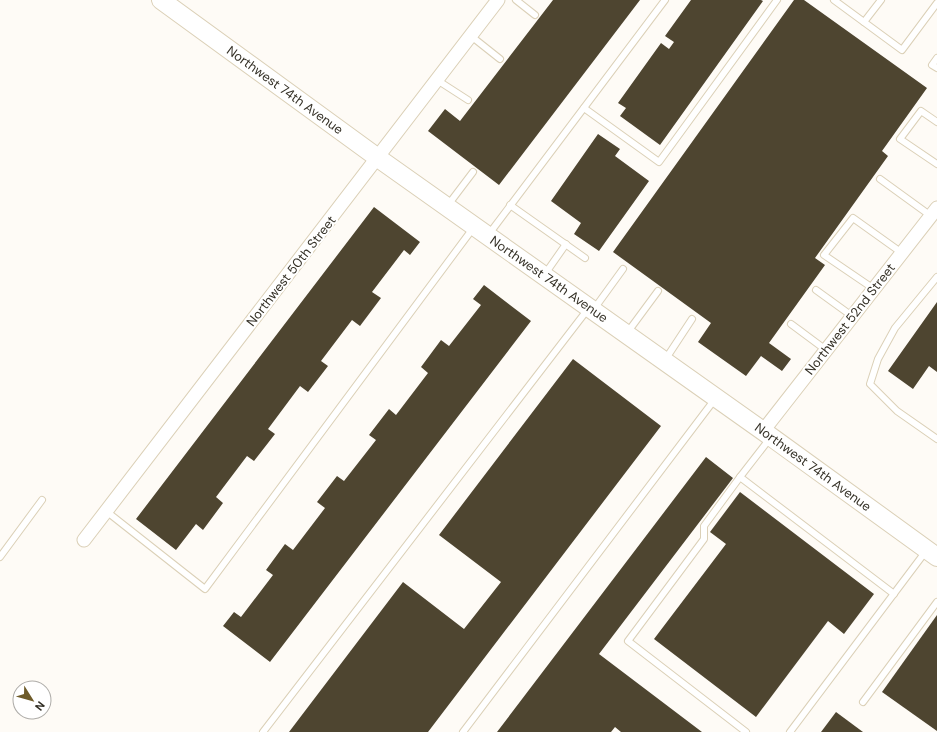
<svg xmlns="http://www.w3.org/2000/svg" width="937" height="732" viewBox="0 0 937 732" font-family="'DM Sans',sans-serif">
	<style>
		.building { fill: #4e4530 }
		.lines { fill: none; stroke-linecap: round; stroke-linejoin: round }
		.lane-casing { stroke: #dbd0b7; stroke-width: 8 }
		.street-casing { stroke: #dbd0b7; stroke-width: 15 }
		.secondary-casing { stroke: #dbd0b7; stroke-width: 20 }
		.lane { stroke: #fff; stroke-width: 6 }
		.street { stroke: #fff; stroke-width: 13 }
		.secondary { stroke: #fff; stroke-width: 18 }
		.labels { text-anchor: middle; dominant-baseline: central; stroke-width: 4; stroke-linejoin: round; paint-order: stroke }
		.street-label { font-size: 13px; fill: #343026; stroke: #fff }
	</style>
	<rect width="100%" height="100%" fill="#fefbf6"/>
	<g class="building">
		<path d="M553 0H640L499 185 428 131 445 109 460 121Z"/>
		<path d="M691 0H761L763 1 660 145 620 116 626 108 618 103 661 43 669 49 674 42 665 36Z"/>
		<path d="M794 0H804L927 88 882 151 888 156 815 258 825 265 769 343 791 359 782 371 761 356 746 376 698 342 711 323 613 252Z"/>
		<path d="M598 134 620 149 615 156 649 181 599 251 574 234 581 223 551 201Z"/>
		<path d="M374 207 420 242 410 255 404 250 372 292 381 298 360 326 352 320 321 361 328 366 308 392 300 386 268 429 275 434 254 461 247 456 216 497 223 503 203 530 196 524 176 550 136 519Z"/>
		<path d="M484 285 531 321 270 662 223 626 234 612 241 617 273 575 266 570 285 544 293 550 325 508 317 502 337 476 344 481 376 440 369 435 389 409 396 415 428 373 421 367 441 340 449 346 481 305 473 299Z"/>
		<path d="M937 302V372L929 366 913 389 888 371Z"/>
		<path d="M573 359 661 426 428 732H289L403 582 464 629 501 582 439 535Z"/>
		<path d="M706 457 733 478 599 654 702 732H621L615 727 611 732H497Z"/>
		<path d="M740 492 874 594 844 634 828 621 756 717 654 639 726 544 710 532Z"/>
		<path d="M937 615V731L882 692Z"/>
		<path d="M836 712 863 732H821Z"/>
	</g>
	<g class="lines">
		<defs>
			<g id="lane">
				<path d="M516 0 535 15"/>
				<path d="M834 0 902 50 937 3"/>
				<path d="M864 22 881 0"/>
				<path d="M471 36 500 59"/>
				<path d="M937 58 932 65 937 68"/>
				<path d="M437 80 468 100"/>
				<path d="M584 108 659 162 777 0"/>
				<path d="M937 122 921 111 900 139 937 164"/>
				<path d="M880 179 931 216"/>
				<path d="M448 205 473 172"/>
				<path d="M510 205 585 258"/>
				<path d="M489 234 665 0"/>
				<path d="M545 274 566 244"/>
				<path d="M937 277 895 328 878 359 870 384 897 411 937 439"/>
				<path d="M874 289 824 255 853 218 902 253"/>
				<path d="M816 290 852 316"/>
				<path d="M594 309 623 269"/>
				<path d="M791 324 826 350"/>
				<path d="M627 333 658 291"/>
				<path d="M665 360 692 319"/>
				<path d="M740 477 771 437"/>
				<path d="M106 511 205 589 474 227"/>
				<path d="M0 557 42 500"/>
				<path d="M863 702 937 602"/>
				<path d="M263 732 588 309"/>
				<path d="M463 732 715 399"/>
				<path d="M746 732 628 641 704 539V526L740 477 894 594"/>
				<path d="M790 732 926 551"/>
			</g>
			<g id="street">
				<path d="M763 431 937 208"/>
				<path d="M84 540 498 0"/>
			</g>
			<path id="secondary" d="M161 0 378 158 763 431 937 557"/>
		</defs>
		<use href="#lane" class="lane-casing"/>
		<use href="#street" class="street-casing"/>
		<use href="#secondary" class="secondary-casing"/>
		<use href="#lane" class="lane"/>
		<use href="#street" class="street"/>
		<use href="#secondary" class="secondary"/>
	</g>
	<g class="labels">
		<g class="street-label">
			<text transform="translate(285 90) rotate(36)">Northwest 74th Avenue</text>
			<text transform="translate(291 271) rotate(-52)">Northwest 50th Street</text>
			<text transform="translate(549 279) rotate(35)">Northwest 74th Avenue</text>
			<text transform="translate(850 319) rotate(-52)">Northwest 52nd Street</text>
			<text transform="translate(813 467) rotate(36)">Northwest 74th Avenue</text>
		</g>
	</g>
	<g transform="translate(32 700) rotate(127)"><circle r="19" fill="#ffffff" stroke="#aeaca8"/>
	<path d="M0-3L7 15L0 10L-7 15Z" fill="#6e5b29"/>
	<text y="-6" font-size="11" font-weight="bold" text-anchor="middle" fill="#343026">N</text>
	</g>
</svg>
